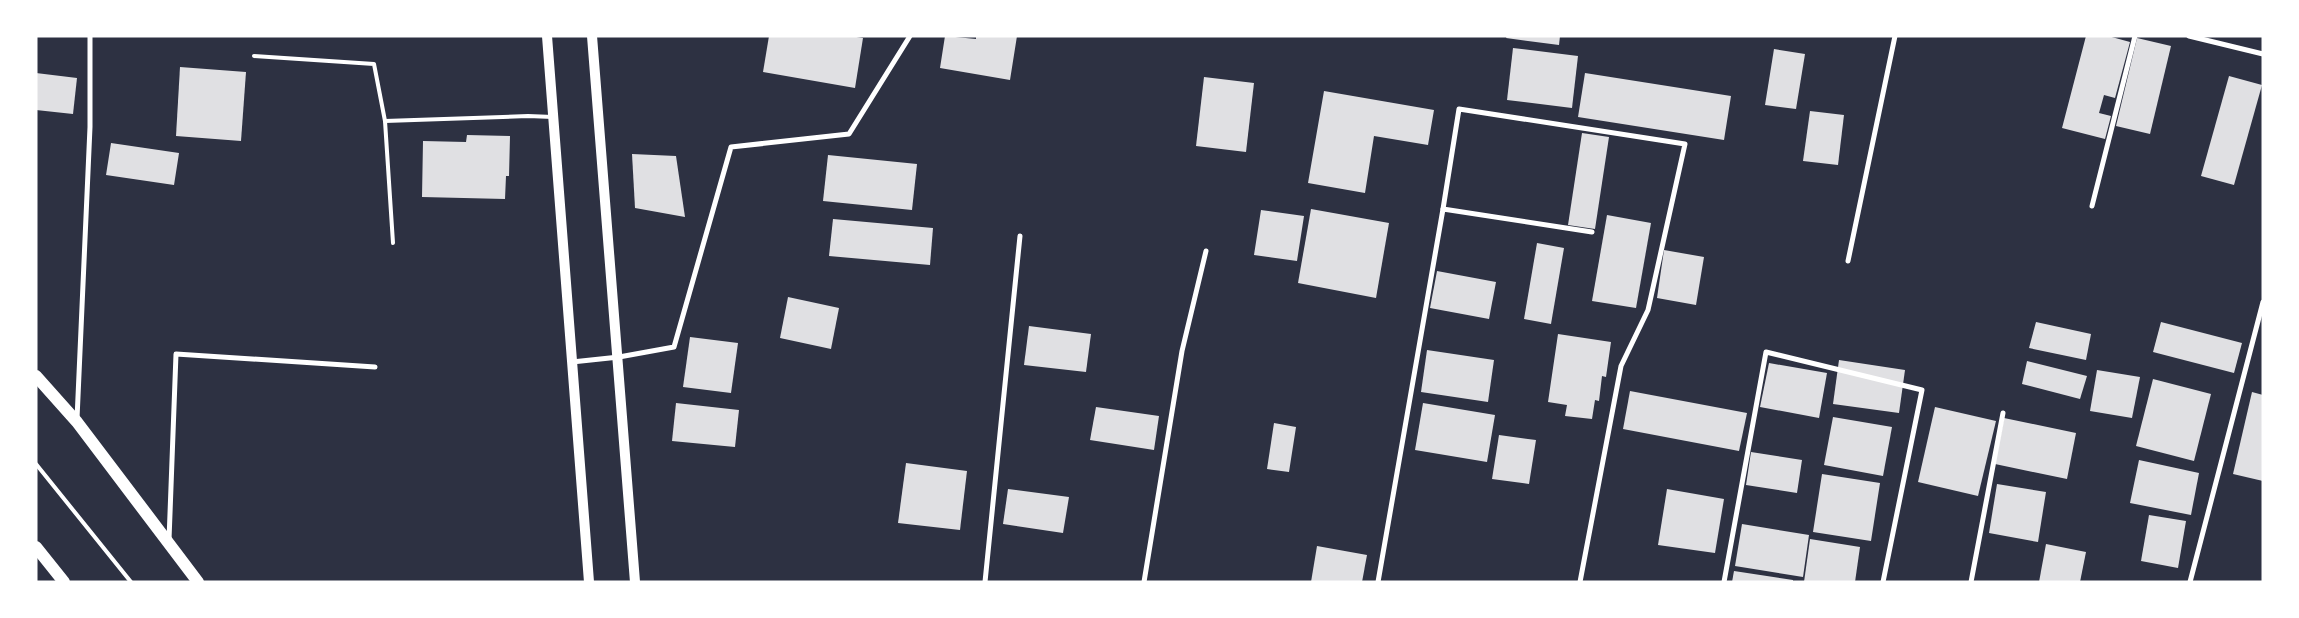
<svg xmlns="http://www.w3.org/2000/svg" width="2299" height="618" viewBox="0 0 2299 618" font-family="Jost,sans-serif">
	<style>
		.building { fill: #e0e0e3 }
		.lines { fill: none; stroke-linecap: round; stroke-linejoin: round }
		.service { stroke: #fff; stroke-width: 4 }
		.minor { stroke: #fff; stroke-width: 5 }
		.secondary { stroke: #fff; stroke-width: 10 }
		.primary { stroke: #fff; stroke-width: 12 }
	</style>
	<rect width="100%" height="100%" fill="#2d3142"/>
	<g class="building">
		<path d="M769 36H850L863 38 855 88 763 72Z"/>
		<path d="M945 36 976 39V36H1017L1010 80 940 68Z"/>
		<path d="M1507 36H1560L1559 45 1506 38Z"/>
		<path d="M2086 36H2108L2130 42 2115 98 2104 95 2099 113 2111 116 2105 139 2062 128Z"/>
		<path d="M2137 38 2171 46 2150 134 2116 126Z"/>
		<path d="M1513 48 1578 56 1572 108 1507 100Z"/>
		<path d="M1774 49 1805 54 1796 109 1765 105Z"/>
		<path d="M180 67 246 72 241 141 176 136Z"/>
		<path d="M36 73 77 78 73 114 36 110Z"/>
		<path d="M1585 73 1731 96 1724 140 1578 117Z"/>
		<path d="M2229 76 2262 85 2234 185 2201 176Z"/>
		<path d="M1204 77 1254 83 1246 152 1196 146Z"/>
		<path d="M1324 91 1434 110 1428 145 1374 136 1365 193 1308 183Z"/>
		<path d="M1810 111 1844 115 1838 165 1803 161Z"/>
		<path d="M1582 133 1609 137 1595 229 1568 225Z"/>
		<path d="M467 135 510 136 509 176H506L505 199 422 197 423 141 466 142Z"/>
		<path d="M111 143 179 153 174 185 106 175Z"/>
		<path d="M632 154 676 156 685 217 635 208Z"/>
		<path d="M828 155 917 164 912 210 823 201Z"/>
		<path d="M1311 209 1389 223 1376 298 1298 283Z"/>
		<path d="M1261 210 1304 216 1297 261 1254 255Z"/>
		<path d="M1607 215 1651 223 1636 308 1592 301Z"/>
		<path d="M833 219 933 228 930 265 829 256Z"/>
		<path d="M1537 243 1564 248 1551 324 1524 319Z"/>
		<path d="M1664 250 1704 257 1696 305 1657 298Z"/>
		<path d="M1437 271 1496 282 1489 319 1430 308Z"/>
		<path d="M788 297 839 308 831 349 780 338Z"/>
		<path d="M2036 322 2091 334 2086 360 2029 348Z"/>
		<path d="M2161 322 2242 343 2234 373 2153 352Z"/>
		<path d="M1029 326 1091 334 1086 372 1024 365Z"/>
		<path d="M1558 334 1611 342 1606 377 1602 376 1599 401 1595 400 1592 419 1565 416 1567 405 1548 402Z"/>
		<path d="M690 337 738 343 731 393 683 387Z"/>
		<path d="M1427 350 1494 360 1488 402 1421 392Z"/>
		<path d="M1839 360 1905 370 1899 413 1833 404Z"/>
		<path d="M2027 361 2087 376 2080 399 2022 384Z"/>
		<path d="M1769 363 1827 373 1819 418 1760 407Z"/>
		<path d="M2097 370 2140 377 2132 418 2090 411Z"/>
		<path d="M2153 379 2211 394 2194 461 2136 446Z"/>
		<path d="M1630 391 1747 413 1739 451 1623 429Z"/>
		<path d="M2252 392 2263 395V481L2233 474Z"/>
		<path d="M676 403 739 410 735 447 672 441Z"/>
		<path d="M1423 403 1495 415 1487 462 1415 450Z"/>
		<path d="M1096 407 1159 416 1154 450 1090 440Z"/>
		<path d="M1935 407 1996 421 1978 496 1918 482Z"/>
		<path d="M1833 417 1892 427 1883 476 1824 465Z"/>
		<path d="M2004 418 2076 433 2067 479 1995 464Z"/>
		<path d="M1274 423 1296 427 1289 472 1267 469Z"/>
		<path d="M1499 435 1536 440 1529 484 1492 479Z"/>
		<path d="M1751 452 1802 460 1797 493 1746 485Z"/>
		<path d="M2139 460 2199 473 2191 515 2130 503Z"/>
		<path d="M906 463 967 471 960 530 898 523Z"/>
		<path d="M1822 474 1880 483 1871 541 1813 532Z"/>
		<path d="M1997 484 2046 492 2038 542 1989 533Z"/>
		<path d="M1008 489 1069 497 1063 533 1003 524Z"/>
		<path d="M1667 489 1724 499 1715 553 1658 545Z"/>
		<path d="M2149 515 2186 521 2178 568 2141 561Z"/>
		<path d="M1742 524 1809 535 1803 577 1735 566Z"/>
		<path d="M1810 539 1860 547 1855 582H1804Z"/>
		<path d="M2046 544 2086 552 2080 582H2039Z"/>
		<path d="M1317 546 1367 555 1362 582H1311Z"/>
		<path d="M1734 571 1793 580V582H1732Z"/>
	</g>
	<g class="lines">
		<g class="service">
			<path d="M254 56 374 64 385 121 393 243"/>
			<path d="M385 121 528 116 553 117"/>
			<path d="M36 464 131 582"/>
		</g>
		<g class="minor">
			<path d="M2189 36 2263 54"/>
			<path d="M2092 206 2135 36"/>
			<path d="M1443 209 1459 109 1685 144 1648 310 1621 366 1580 582"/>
			<path d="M1848 261 1895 36"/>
			<path d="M572 362 619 357 674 347 731 147 849 134 910 36"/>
			<path d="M77 419 90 127V36"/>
			<path d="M169 540 176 354 375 367"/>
			<path d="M985 582 1020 236"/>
			<path d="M1144 582 1182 351 1206 251"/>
			<path d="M1378 582 1443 209 1592 232"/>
			<path d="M1724 582 1766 352 1922 390 1883 582"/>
			<path d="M1971 582 2003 413"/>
			<path d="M2190 582 2263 302"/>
		</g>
		<g class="secondary">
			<path d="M547 36 589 582"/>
			<path d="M592 36 635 582"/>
		</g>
		<g class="primary">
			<path d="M36 376 77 422 198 582"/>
			<path d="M36 547 64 582"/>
		</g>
	</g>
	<rect width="2299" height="618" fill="none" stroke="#ffffff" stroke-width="75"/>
</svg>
